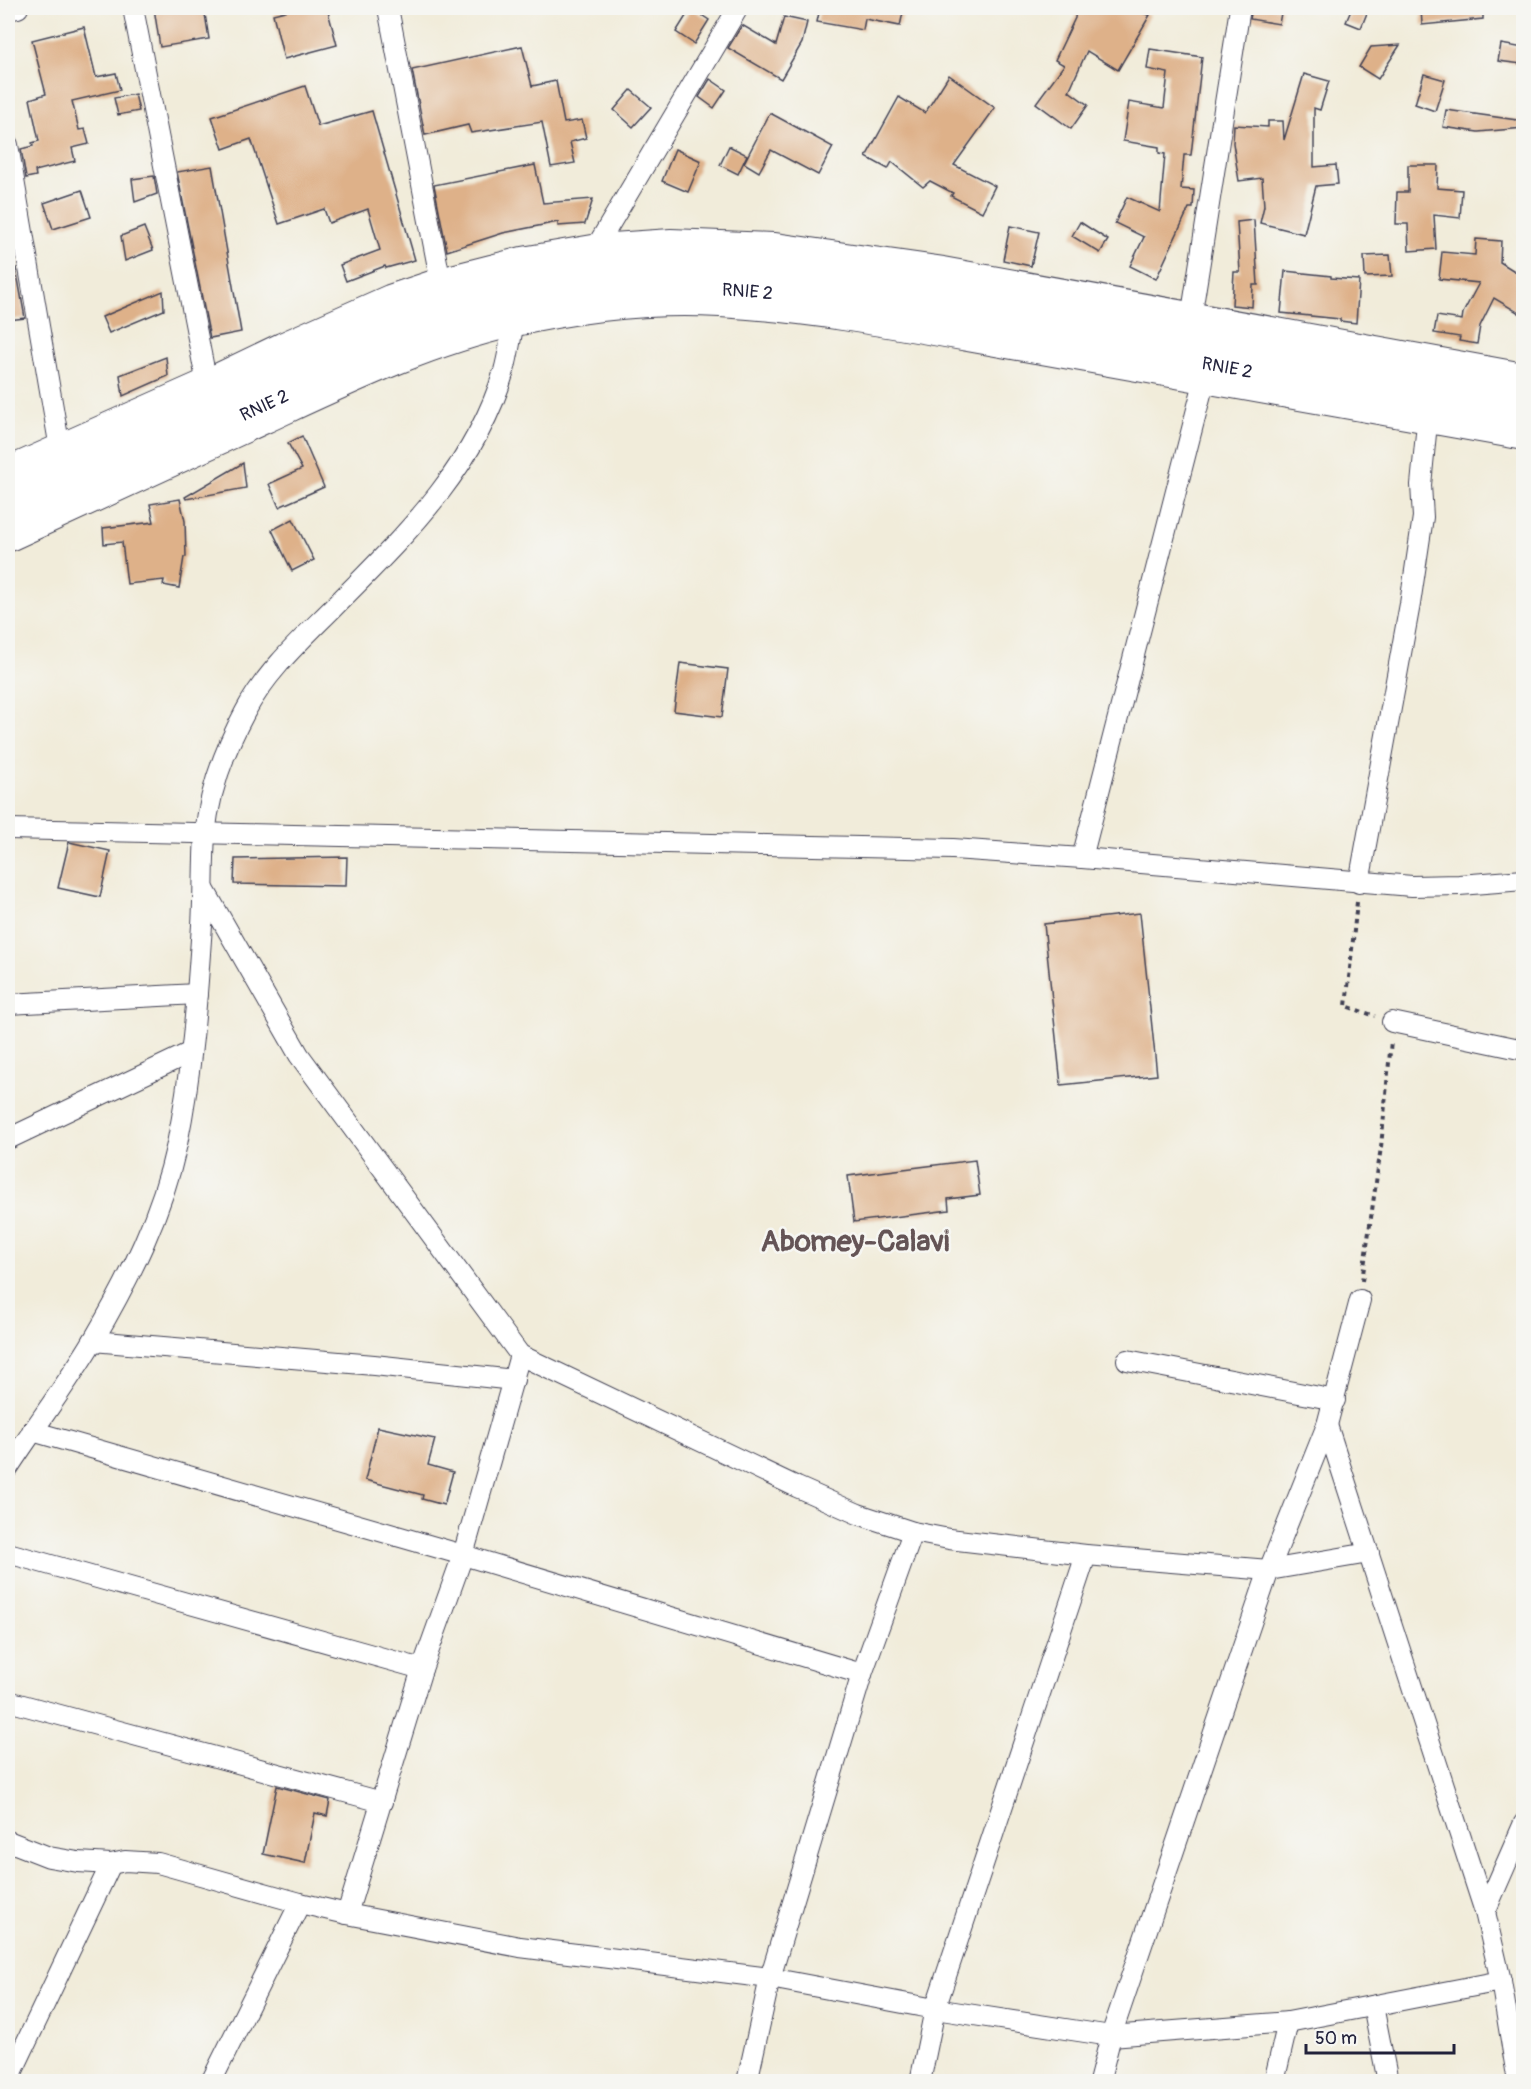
<svg xmlns="http://www.w3.org/2000/svg" width="1531" height="2089" viewBox="0 0 1531 2089" font-family="Pangolin,sans-serif">
	<style>
		.building { fill: #deb189 }
		.lines { fill: none; stroke-linecap: round; stroke-linejoin: round }
		.street-casing { stroke: #414053; stroke-width: 22 }
		.highway-casing { stroke: #414053; stroke-width: 36 }
		.path { stroke: #414053; stroke-width: 4; stroke-dasharray: 4.5 4.5; stroke-linecap: butt }
		.street { stroke: #fff; stroke-width: 20 }
		.highway { stroke: #fff; stroke-width: 33 }
		.labels { text-anchor: middle; dominant-baseline: central; stroke-width: 5; stroke-linejoin: round; paint-order: stroke }
		.street-label { font-size: 18px; fill: #22223b; stroke: #f6f6f2 }
		.town-label { font-size: 30px; font-weight: bold; fill: #645456; stroke: #f6f6f2 }
	</style>
	<rect width="100%" height="100%" fill="#f6f6f2"/>
	<filter id="ink" filterUnits="userSpaceOnUse"><feTurbulence type="fractalNoise" baseFrequency=".0167" numOctaves="2"/><feDisplacementMap in="SourceGraphic" scale="12" xChannelSelector="R" yChannelSelector="G"/><feConvolveMatrix kernelMatrix="1 2 1 2 8 2 1 2 1" color-interpolation-filters="sRGB"/></filter>
	<filter id="wash" filterUnits="userSpaceOnUse"><feTurbulence type="fractalNoise" baseFrequency=".008" numOctaves="4" result="noise"/><feDisplacementMap in="SourceGraphic" scale="24" xChannelSelector="R" yChannelSelector="G"/><feGaussianBlur stdDeviation="1.35" result="paint"/><feColorMatrix in="noise" values="0 0 0 0 0 0 0 0 0 0 0 0 0 0 0 0 0 1.4 0 .05"/><feComposite in="paint" operator="in"/></filter>
	<g filter="url(#wash)">
		<rect width="100%" height="100%" fill="#f1ecda"/>
		<g id="blocks">
			<g class="building">
				<path d="M154 8H204L209 39 160 47Z"/>
				<path d="M297 8H327L337 45 284 59 273 14Z"/>
				<path d="M691 8 709 20 694 44 676 32Z"/>
				<path d="M820 8H904L900 26 865 19 863 30 817 22Z"/>
				<path d="M1076 8H1122L1150 15 1118 70 1087 51 1069 91 1088 105 1071 129 1036 103 1064 65 1055 60 1075 18Z"/>
				<path d="M1252 8H1282L1279 24 1250 19Z"/>
				<path d="M1352 8H1369L1361 28 1346 22Z"/>
				<path d="M1421 8H1483V19L1422 25Z"/>
				<path d="M784 17 807 22 802 43 781 79 728 48 742 25 776 45Z"/>
				<path d="M84 27 96 77 116 73 120 90 72 101 79 130 85 129 89 144 72 148 75 161 35 171 36 176 26 178 21 149 33 146 32 143 39 141 30 99 46 94 32 40Z"/>
				<path d="M1501 44 1524 48 1522 64 1498 61Z"/>
				<path d="M1400 45 1378 79 1359 67 1371 47Z"/>
				<path d="M522 46 532 86 556 81 564 123 582 120 586 138 570 142 575 163 551 167 542 122 471 133 468 125 425 135 412 70Z"/>
				<path d="M1150 49 1202 57 1191 155H1184L1181 189 1194 190 1193 208H1189L1156 279 1130 266 1144 237 1115 223 1127 197 1160 212 1165 154 1159 153V147L1123 141 1129 102 1164 108 1168 73 1147 69Z"/>
				<path d="M1304 74 1329 81 1320 110 1314 108V167L1336 165 1338 184 1316 186 1304 234 1260 223 1264 206 1262 178 1239 181 1233 143 1234 125 1268 127V121H1283L1284 140Z"/>
				<path d="M1424 74 1445 80 1435 111 1415 104Z"/>
				<path d="M949 75 995 108 954 165 995 186 982 212 951 196 953 193 930 181 923 187 892 162 888 169 866 157 899 97 925 113Z"/>
				<path d="M710 79 726 90 714 108 699 97Z"/>
				<path d="M305 86 318 126 372 111 415 260 386 268 385 266 346 281 340 265 380 250 368 209 329 223 324 209 279 224 251 139 223 149 212 117Z"/>
				<path d="M631 90 651 107 633 127 614 110Z"/>
				<path d="M135 94 139 111 118 115 114 98Z"/>
				<path d="M1446 110 1524 121V128L1478 132 1443 127Z"/>
				<path d="M770 113 833 147 818 175 771 150 759 172 744 163Z"/>
				<path d="M729 146 747 155 738 174 720 165Z"/>
				<path d="M675 149 701 161 688 192 662 181Z"/>
				<path d="M535 165 543 203 593 199 585 224 558 226V222L503 233 447 251 434 185Z"/>
				<path d="M1408 165H1438L1437 188 1462 190 1460 218 1434 215 1436 249 1409 251 1408 224H1396L1397 192H1408Z"/>
				<path d="M212 166 241 332 210 338 177 172Z"/>
				<path d="M154 176 157 194 135 202 132 179Z"/>
				<path d="M82 190 91 217 53 229 44 203Z"/>
				<path d="M1254 220 1258 285H1253L1252 307 1232 305 1234 272H1240L1237 222Z"/>
				<path d="M1080 222 1108 240 1100 253 1072 236Z"/>
				<path d="M1010 226 1039 232 1031 266 1003 260Z"/>
				<path d="M144 227 153 250 125 261 121 236Z"/>
				<path d="M1476 239 1501 241 1500 262 1524 277V316L1494 298 1480 326 1477 344 1459 341 1460 337 1434 333 1437 316 1462 320 1463 313 1479 283 1439 279 1442 252 1475 255Z"/>
				<path d="M1390 255 1392 276 1365 277 1364 256Z"/>
				<path d="M8 268H16L25 318 8 320Z"/>
				<path d="M1285 271 1331 276V278L1359 280 1356 323 1340 321V319L1281 313Z"/>
				<path d="M163 291 164 310 109 333 102 317Z"/>
				<path d="M166 357 168 376 123 396 120 375Z"/>
				<path d="M302 436 324 487 279 507 269 484 302 469 288 443Z"/>
				<path d="M243 463 246 488 186 499 185 497Z"/>
				<path d="M180 499 185 521 186 557H184L179 588 163 585 164 580 127 584 122 542 104 544 103 528 154 522 150 504Z"/>
				<path d="M293 519 314 560 292 571 272 530Z"/>
				<path d="M680 663 728 669 722 717 674 711Z"/>
				<path d="M69 842 110 851 100 897 58 888Z"/>
				<path d="M347 857 346 886 234 884 235 859Z"/>
				<path d="M1140 913 1157 1075 1061 1085 1044 924Z"/>
				<path d="M975 1160 980 1195 948 1199 949 1210 854 1222 848 1176Z"/>
				<path d="M378 1427 435 1439 428 1465 453 1472 444 1505 422 1499 423 1495 365 1480Z"/>
				<path d="M277 1786 330 1800 327 1816 315 1813 305 1863 263 1854Z"/>
			</g>
		</g>
	</g>
	<g filter="url(#ink)">
		<use href="#blocks" fill-opacity="0" stroke="#414053" stroke-width="1.5"/>
		<g class="lines">
			<defs>
				<g id="street">
					<path d="M133 8 206 379"/>
					<path d="M388 8 440 278"/>
					<path d="M8 10 18 8"/>
					<path d="M8 145 59 443"/>
					<path d="M598 244 738 8"/>
					<path d="M1192 312 1240 8"/>
					<path d="M8 467 206 379 281 343 389 295 440 278 522 257 598 244 671 239 774 243 943 267 1524 373"/>
					<path d="M8 542C94 503 180 463 266 423 348 385 428 346 516 326 582 311 653 303 720 307 828 313 935 336 1041 354 1202 382 1363 411 1524 440"/>
					<path d="M8 829 953 849 1082 858 1412 886 1459 885 1524 880"/>
					<path d="M1082 858 1204 382"/>
					<path d="M1359 883 1410 604 1423 517 1421 485 1427 423"/>
					<path d="M204 889 299 1055 520 1355 797 1487 858 1514 913 1532 949 1539 1086 1555 1269 1570 1369 1553"/>
					<path d="M8 1004 197 994"/>
					<path d="M1392 1022 1524 1050"/>
					<path d="M8 1139 191 1052"/>
					<path d="M93 1341 374 1365 514 1380"/>
					<path d="M1127 1360 1335 1400"/>
					<path d="M1327 1425 1485 1912 1501 1981 1518 2082"/>
					<path d="M32 1431 463 1555 862 1674"/>
					<path d="M8 1468C36 1425 68 1383 94 1339 130 1278 162 1213 177 1144 192 1072 197 998 202 925 204 895 203 865 205 835 209 793 225 749 245 712 266 672 300 641 332 609 402 538 474 471 504 371 508 357 510 342 513 327"/>
					<path d="M8 1553 422 1669"/>
					<path d="M8 1701 382 1802"/>
					<path d="M8 1841 49 1857 78 1862 111 1864 125 1861 158 1863 300 1903 347 1914 520 1947 770 1978 935 2009 1111 2036 1288 2022 1501 1981"/>
					<path d="M1485 1912 1524 1823"/>
					<path d="M347 1914 422 1669 463 1555 520 1355"/>
					<path d="M1373 2006 1388 2082"/>
					<path d="M8 2081 111 1864"/>
					<path d="M211 2082 300 1903"/>
					<path d="M747 2082 770 1978 862 1674 913 1532"/>
					<path d="M920 2082 935 2009 1086 1555"/>
					<path d="M1099 2082 1111 2036 1269 1570 1327 1425 1360 1300"/>
					<path d="M1274 2082 1288 2022"/>
				</g>
				<g id="highway">
					<path d="M8 490 372 323C448 295 524 272 605 263 748 246 897 279 1037 304 1199 332 1362 359 1524 391"/>
					<path id="s1" d="M8 523 374 355 440 328 519 305 617 290 693 288 747 291 802 296 947 316 1524 422"/>
				</g>
			</defs>
			<use href="#street" class="street-casing"/>
			<use href="#highway" class="highway-casing"/>
			<g class="path">
				<path d="M1357 902 1346 1006 1375 1016"/>
				<path d="M1362 1281 1381 1147 1391 1041"/>
			</g>
			<use href="#street" class="street"/>
			<use href="#highway" class="highway"/>
		</g>
	</g>
	<g class="labels">
		<g class="street-label">
			<text stroke="none"><textPath href="#s1" startOffset="786">RNIE 2</textPath></text>
			<text stroke="none"><textPath href="#s1" startOffset="1272">RNIE 2</textPath></text>
			<text stroke="none"><textPath href="#s1" startOffset="282">RNIE 2</textPath></text>
		</g>
		<g class="town-label">
			<text x="855" y="1241">Abomey-Calavi</text>
		</g>
	</g>
	<rect width="1531" height="2089" fill="none" stroke="#f6f6f2" stroke-width="30"/>
	<path d="M1306 2044v9h148v-9" fill="none" stroke="#22223b" stroke-width="3"/>
	<text x="1315" y="2044" font-size="18" fill="#22223b" stroke="#f6f6f2" stroke-width="4.5" paint-order="stroke">50 m</text>
</svg>
